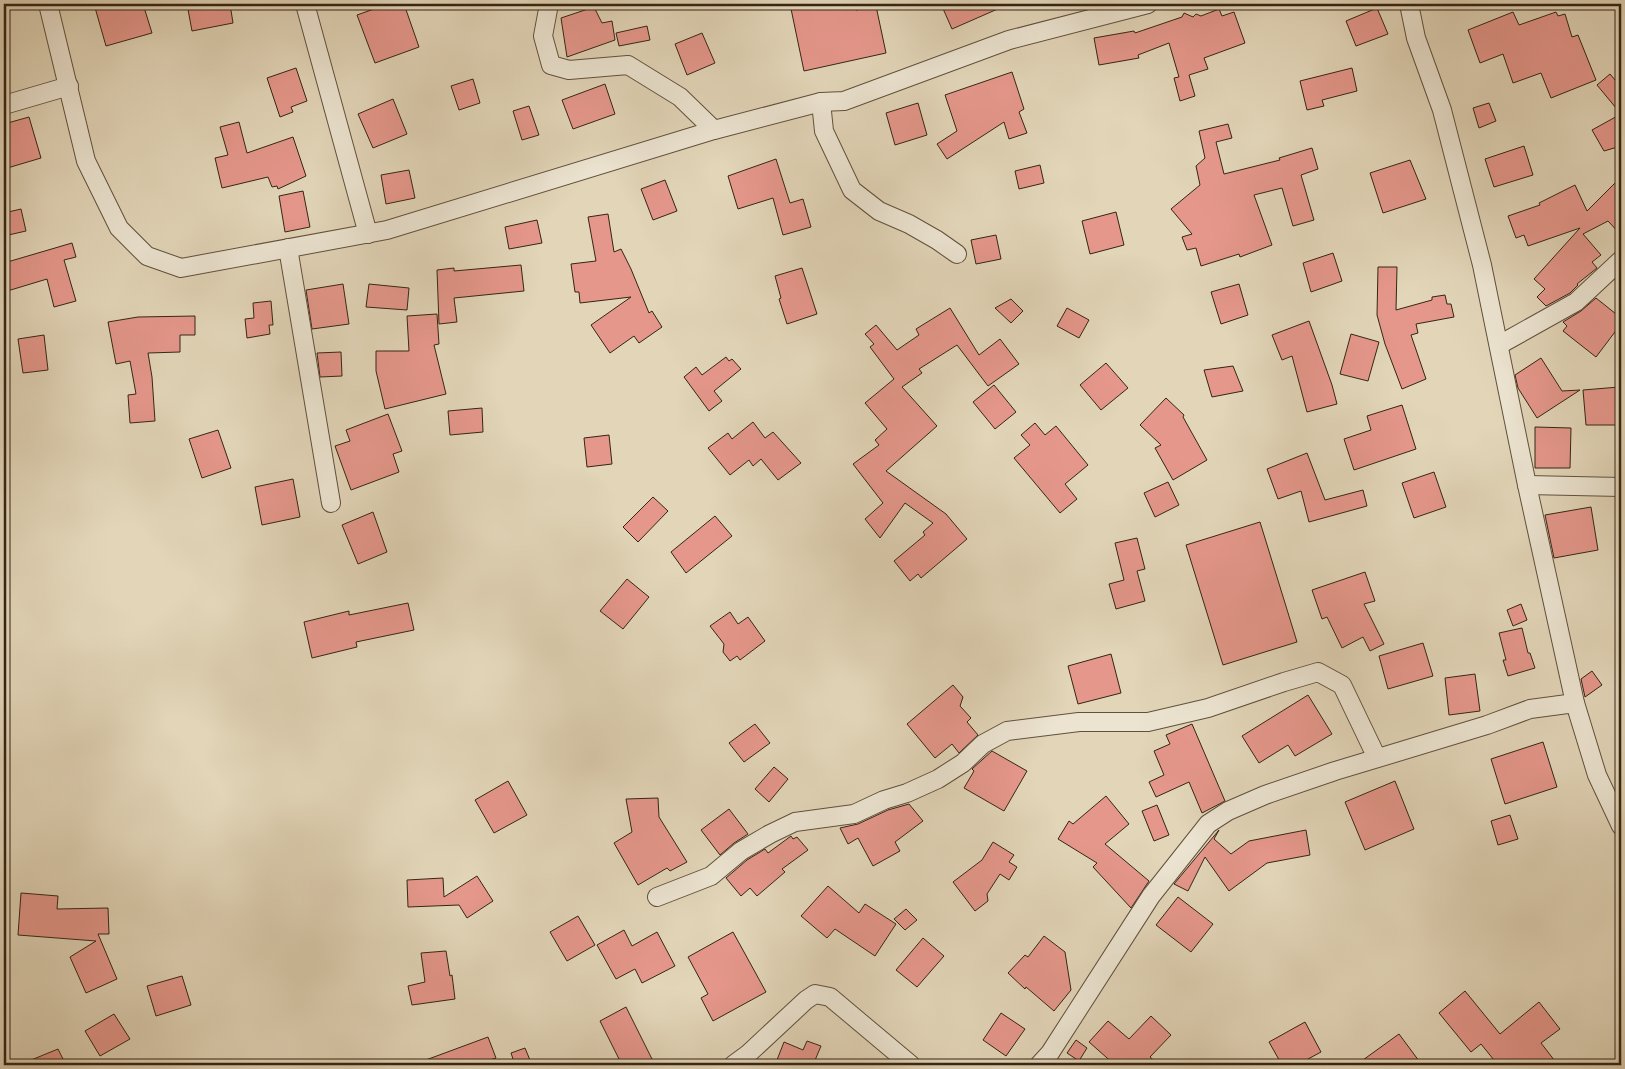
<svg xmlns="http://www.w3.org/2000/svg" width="1625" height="1069" viewBox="0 0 1625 1069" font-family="'Libre Caslon Text',serif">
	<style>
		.building { fill: #e5978b; stroke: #342514 }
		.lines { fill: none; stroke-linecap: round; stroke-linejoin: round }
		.minor-casing { stroke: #60513d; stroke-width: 20 }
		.minor { stroke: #ece4d1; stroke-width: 18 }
	</style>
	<rect width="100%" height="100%" fill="#e2d5b8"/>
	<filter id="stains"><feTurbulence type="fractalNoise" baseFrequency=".004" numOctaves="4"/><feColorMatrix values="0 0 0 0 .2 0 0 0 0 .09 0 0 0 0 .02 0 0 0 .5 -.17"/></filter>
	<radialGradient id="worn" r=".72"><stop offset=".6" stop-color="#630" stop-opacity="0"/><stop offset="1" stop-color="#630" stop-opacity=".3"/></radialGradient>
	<g class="building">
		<path d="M94 4H143L152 33 106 46Z"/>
		<path d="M187 4H230L233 23 192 31Z"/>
		<path d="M388 4H404L419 47 375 63 357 15Z"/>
		<path d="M790 4H855L856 10 876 6 886 53 804 71Z"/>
		<path d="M941 4H1009L952 29Z"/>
		<path d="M594 7 602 23 612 21 615 40 567 57 561 18Z"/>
		<path d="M1377 8 1388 34 1356 46 1346 21Z"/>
		<path d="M1219 9 1222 16 1234 12 1245 43 1204 58 1208 69 1189 75 1195 96 1180 101 1174 78 1179 77 1169 43 1138 55 1139 58 1099 65 1094 38 1134 31 1135 33 1182 17 1184 13 1193 17 1196 14 1201 16Z"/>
		<path d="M1513 12 1519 25 1556 12 1558 16 1565 14 1572 37 1578 35 1596 80 1551 98 1541 73 1513 83 1503 54 1480 63 1468 30Z"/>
		<path d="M647 26 650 40 619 46 616 33Z"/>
		<path d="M702 33 715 63 687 75 675 44Z"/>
		<path d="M296 68 307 101 291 107 293 112 280 117 267 78Z"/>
		<path d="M1352 68 1357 91 1322 100 1324 106 1307 110 1300 81Z"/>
		<path d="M1012 72 1024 109 1019 112 1027 133 1009 139 1004 122 947 159 937 144 957 131 945 95Z"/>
		<path d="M1610 74 1621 87V146L1604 151 1592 130 1621 114 1597 85Z"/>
		<path d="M473 79 480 103 459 110 451 86Z"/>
		<path d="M605 84 615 114 573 129 562 100Z"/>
		<path d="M393 99 407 134 373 148 358 114Z"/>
		<path d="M918 103 927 135 895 145 886 113Z"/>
		<path d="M1489 103 1496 121 1479 128 1473 108Z"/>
		<path d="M529 106 539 135 522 140 513 111Z"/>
		<path d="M29 117 41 158 4 169V124Z"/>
		<path d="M239 122 247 153 293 137 306 176 278 189 277 186 272 187 268 177 222 188 215 158 228 155 220 127Z"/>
		<path d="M1228 124 1232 138 1216 142 1224 174 1280 160 1279 158 1312 148 1318 169 1301 175 1314 220 1293 226 1282 188 1254 195 1272 245 1240 257 1239 254 1201 266 1196 248 1187 250 1182 237 1192 234 1171 209 1200 185 1196 166 1205 158 1199 131Z"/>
		<path d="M1524 146 1533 175 1494 187 1485 159Z"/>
		<path d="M776 159 790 203 803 199 811 227 783 235 773 198 738 209 728 176Z"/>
		<path d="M1410 160 1426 199 1383 213 1370 173Z"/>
		<path d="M1040 165 1044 183 1019 189 1015 171Z"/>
		<path d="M409 170 415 198 386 204 381 175Z"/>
		<path d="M1621 177V235L1608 221 1583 234 1601 255 1592 262 1597 268 1577 284 1578 285 1570 293 1546 306 1537 297 1545 289 1534 279 1580 228 1528 246 1524 235 1516 238 1508 216 1540 205 1539 203 1575 185 1587 211Z"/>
		<path d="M665 180 677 211 653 220 641 189Z"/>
		<path d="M303 191 310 227 285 232 279 196Z"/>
		<path d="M21 209 26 231 4 236V213Z"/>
		<path d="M1116 212 1124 245 1090 254 1082 221Z"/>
		<path d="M608 214 614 252 621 249 631 269 649 313 652 311 662 327 639 343 634 336 610 353 591 325 631 297 580 303 579 292H575L571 264 596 261 588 217Z"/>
		<path d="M537 220 542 243 509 249 505 227Z"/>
		<path d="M996 235 1001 259 976 264 971 240Z"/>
		<path d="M72 243 76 257 64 260 76 301 54 307 47 279 4 292V263Z"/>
		<path d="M1333 253 1342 281 1311 292 1303 263Z"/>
		<path d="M521 265 524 291 454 298 457 322 439 324 437 270 454 268V271Z"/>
		<path d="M1378 267H1397L1396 310 1432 300V297L1445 295 1447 304H1451L1454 317 1416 324 1418 333 1411 335 1426 379 1402 389 1385 344 1377 315Z"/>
		<path d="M802 268 817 314 787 324 779 299 781 298 775 276Z"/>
		<path d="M343 284 349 324 312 329 306 290Z"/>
		<path d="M369 284 409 288 407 310 366 307Z"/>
		<path d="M1239 284 1248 315 1221 324 1211 292Z"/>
		<path d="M1596 298 1621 318V324L1596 357 1563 331 1567 326 1563 322 1581 311Z"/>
		<path d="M1011 299 1023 311 1011 323 995 308Z"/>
		<path d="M271 301 273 325H269L270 334 247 338 245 319 254 318 253 303Z"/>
		<path d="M950 308 979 355 1000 339 1019 364 988 386 957 345 919 369 922 373 902 387 937 426 886 471 946 514 967 539 921 578 918 574 910 581 894 561 925 535 923 532 933 523 905 503 880 538 865 519 883 503 853 464 879 445 875 440 887 429 865 403 894 379 870 347 874 344 865 334 876 325 897 350 919 335 916 329Z"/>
		<path d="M1067 308 1089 320 1079 338 1057 326Z"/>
		<path d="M437 314 439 344 434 345 446 394 385 409 376 371V351H409L407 316Z"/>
		<path d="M195 316V335H180V352L148 353 152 377 155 421 130 423 128 395 136 394 130 361 116 364 108 322 138 317Z"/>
		<path d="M1309 321 1332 385 1337 404 1307 412 1292 356 1282 360 1272 335Z"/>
		<path d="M1351 334 1379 342 1368 381 1340 374Z"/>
		<path d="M44 335 48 370 23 373 18 339Z"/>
		<path d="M341 352 342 376 320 377 317 353Z"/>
		<path d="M726 357 729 361 732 359 741 369 714 391 722 401 709 411 684 377 696 367 702 375Z"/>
		<path d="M1541 358 1562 391 1580 390 1537 418 1518 388 1515 375Z"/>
		<path d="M1106 363 1128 388 1101 410 1080 385Z"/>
		<path d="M1233 366 1243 391 1212 397 1204 370Z"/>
		<path d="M994 385 1016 412 995 429 973 402Z"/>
		<path d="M1619 387 1620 425H1586L1583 390Z"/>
		<path d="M1166 398 1184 415 1183 417 1207 460 1173 480 1155 448 1161 445 1140 425Z"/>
		<path d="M1402 405 1416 449 1354 470 1344 439 1371 430 1367 416Z"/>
		<path d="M482 408 483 432 450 435 448 411Z"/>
		<path d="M388 414 402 451 393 454 399 472 351 490 335 446 350 441 346 430Z"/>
		<path d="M753 422 765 438 773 432 801 463 778 480 761 459 753 466 749 460 730 475 708 448 728 433 732 439Z"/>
		<path d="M1035 423 1045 435 1056 426 1088 465 1065 484 1077 499 1060 513 1014 458 1030 445 1021 435Z"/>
		<path d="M1535 427 1571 428 1570 468H1535Z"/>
		<path d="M218 430 231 468 202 478 189 439Z"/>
		<path d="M609 435 612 464 587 467 584 438Z"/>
		<path d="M1307 453 1325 500 1363 490 1367 506 1309 522 1301 491 1278 499 1267 469Z"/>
		<path d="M1434 472 1446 507 1414 518 1402 483Z"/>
		<path d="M293 479 300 517 262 525 255 487Z"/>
		<path d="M1168 482 1179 505 1155 517 1144 493Z"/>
		<path d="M653 497 668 511 638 542 623 527Z"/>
		<path d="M1591 507 1598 550 1554 558 1545 515Z"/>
		<path d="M373 512 387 552 358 564 342 525Z"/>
		<path d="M715 516 732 536 686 573 671 552Z"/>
		<path d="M1260 522 1297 642 1223 665 1186 545Z"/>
		<path d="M1137 538 1145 569 1137 571 1145 601 1116 609 1109 584 1124 580 1115 543Z"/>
		<path d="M1365 572 1375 601 1364 604 1384 644 1370 651 1363 637 1342 648 1327 617 1322 619 1312 590Z"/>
		<path d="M627 579 649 597 623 629 600 611Z"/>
		<path d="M408 603 414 630 356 642 357 647 312 658 304 622 349 611V615Z"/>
		<path d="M1521 604 1527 620 1513 626 1507 610Z"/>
		<path d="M730 612 738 624 748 617 765 641 740 660 737 656 730 661 723 652 724 644 710 626Z"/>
		<path d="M1522 628 1528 653H1530L1535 668 1508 676 1503 660H1506L1499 633Z"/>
		<path d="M1423 643 1433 676 1388 689 1379 656Z"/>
		<path d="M1111 654 1121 693 1078 704 1068 666Z"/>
		<path d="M1592 671 1602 685 1585 697 1581 679Z"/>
		<path d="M1475 674 1480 711 1449 715 1445 678Z"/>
		<path d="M953 685 963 697 960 706 971 718 967 722 978 735 959 753 952 744 935 758 907 724Z"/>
		<path d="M1308 695 1332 734 1295 756 1288 745 1259 763 1242 736Z"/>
		<path d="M755 724 770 743 744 762 729 743Z"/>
		<path d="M1192 724 1225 801 1202 813 1189 782 1156 797 1149 782 1164 775 1154 751 1170 744 1166 735Z"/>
		<path d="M1543 742 1557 787 1505 804 1491 759Z"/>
		<path d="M992 751 1027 771 1004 811 964 788 974 771 972 769Z"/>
		<path d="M774 767 788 779 769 802 755 789Z"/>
		<path d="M508 781 527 815 494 833 475 800Z"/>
		<path d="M1395 781 1414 829 1365 850 1345 802Z"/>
		<path d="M1106 796 1129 824 1105 844 1149 881 1131 908 1093 867 1097 863 1058 839 1069 821 1073 824Z"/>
		<path d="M658 798 659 817 687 862 670 871 667 868 638 885 614 843 632 832 626 799Z"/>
		<path d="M909 804 923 821 895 842 900 851 873 866 858 838 848 844 840 828 858 824 888 810Z"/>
		<path d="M1157 805 1169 835 1154 841 1142 811Z"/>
		<path d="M729 809 748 834 734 843 720 855 701 830Z"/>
		<path d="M1510 815 1518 839 1498 845 1491 821Z"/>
		<path d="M1219 830 1214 839 1231 854 1249 841 1306 830 1310 855 1267 863 1229 891 1205 857 1188 891 1174 884Z"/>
		<path d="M791 836 793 839 797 837 808 850 782 869 785 872 757 896 750 888 741 896 726 878 747 860 765 849 768 853Z"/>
		<path d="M993 842 1014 855 1009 862 1017 867 1009 880 1000 874 987 894 988 901 975 911 953 882 982 860Z"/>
		<path d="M477 876 493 901 467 918 459 905 408 907 407 880 443 878 444 897Z"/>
		<path d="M828 886 859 913 865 904 896 924 875 956 835 929 827 938 801 916Z"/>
		<path d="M21 893 58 896 57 909 108 908 109 934H98L117 979 86 993 70 957 96 941 18 935Z"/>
		<path d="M1178 897 1213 924 1191 952 1156 925Z"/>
		<path d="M906 909 917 920 905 930 894 919Z"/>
		<path d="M578 916 595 945 567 961 550 932Z"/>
		<path d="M624 930 632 946 657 932 675 966 642 983 635 969 616 979 597 945Z"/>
		<path d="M733 932 766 992 713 1021 701 998 708 994 688 957Z"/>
		<path d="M1044 936 1065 952 1071 990 1054 1011 1026 987 1025 989 1008 973 1025 955 1028 957Z"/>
		<path d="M923 938 944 956 917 987 896 970Z"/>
		<path d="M446 951 450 976 452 975 455 999 412 1005 408 986 425 982 421 953Z"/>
		<path d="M182 976 191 1005 156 1016 147 986Z"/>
		<path d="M1465 991 1500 1034 1539 1002 1560 1029 1541 1043 1558 1065H1498L1481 1044 1471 1052 1439 1013Z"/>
		<path d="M626 1007 652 1059 639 1065H622L600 1021Z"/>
		<path d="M1001 1013 1025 1029 1006 1056 983 1040Z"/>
		<path d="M114 1014 130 1039 100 1056 85 1031Z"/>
		<path d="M1151 1016 1171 1035 1150 1057 1159 1065H1115L1089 1042 1108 1021 1129 1039Z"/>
		<path d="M1305 1022 1321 1052 1297 1065H1282L1269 1042Z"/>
		<path d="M1399 1034 1422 1065H1356Z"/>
		<path d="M488 1037 496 1058 475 1065H415V1064Z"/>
		<path d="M1076 1040 1087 1048 1079 1061 1067 1053Z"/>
		<path d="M807 1041 821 1046 813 1065H775L784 1042 803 1050Z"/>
		<path d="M525 1048 532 1065H515L511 1053Z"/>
		<path d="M58 1049 66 1065H19Z"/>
	</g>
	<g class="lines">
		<defs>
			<g id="minor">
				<path d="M48 4 86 161 119 228 147 256 181 268 387 230 714 130 821 102 844 101 1009 40 1148 4"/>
				<path d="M305 4 368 234"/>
				<path d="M549 4 543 36 551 65 569 70 628 65 680 97 714 130"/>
				<path d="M1409 4 1416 38 1442 110 1482 265 1527 485 1575 703 1597 775 1621 826"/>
				<path d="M821 102 824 131 852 190 879 211 909 224 937 240 957 254"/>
				<path d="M4 105 69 86"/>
				<path d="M288 248 331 503"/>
				<path d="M1499 345 1576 302 1621 260"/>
				<path d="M1527 485 1621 487"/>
				<path d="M657 897 711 876 741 851 770 834 795 822 854 814 884 800 907 793 938 779 963 763 983 744 1007 731 1079 722H1148L1208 708 1284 682 1318 672 1342 685 1377 758"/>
				<path d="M733 1065 748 1054 806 1000 815 994 830 997 911 1065"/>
				<path d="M1039 1065 1050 1053 1151 896 1208 824 1228 811 1265 795 1335 771 1487 725 1530 709 1575 703"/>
			</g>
		</defs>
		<use href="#minor" class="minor-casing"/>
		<use href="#minor" class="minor"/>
	</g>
	<rect width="1625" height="1069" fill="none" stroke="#e2d5b8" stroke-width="20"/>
	<rect x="5" y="5" width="1615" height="1059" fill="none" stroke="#342514" stroke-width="2.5"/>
	<rect x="10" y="10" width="1605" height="1049" fill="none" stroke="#342514"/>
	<rect width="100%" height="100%" filter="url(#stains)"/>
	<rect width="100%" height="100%" fill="url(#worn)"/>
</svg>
